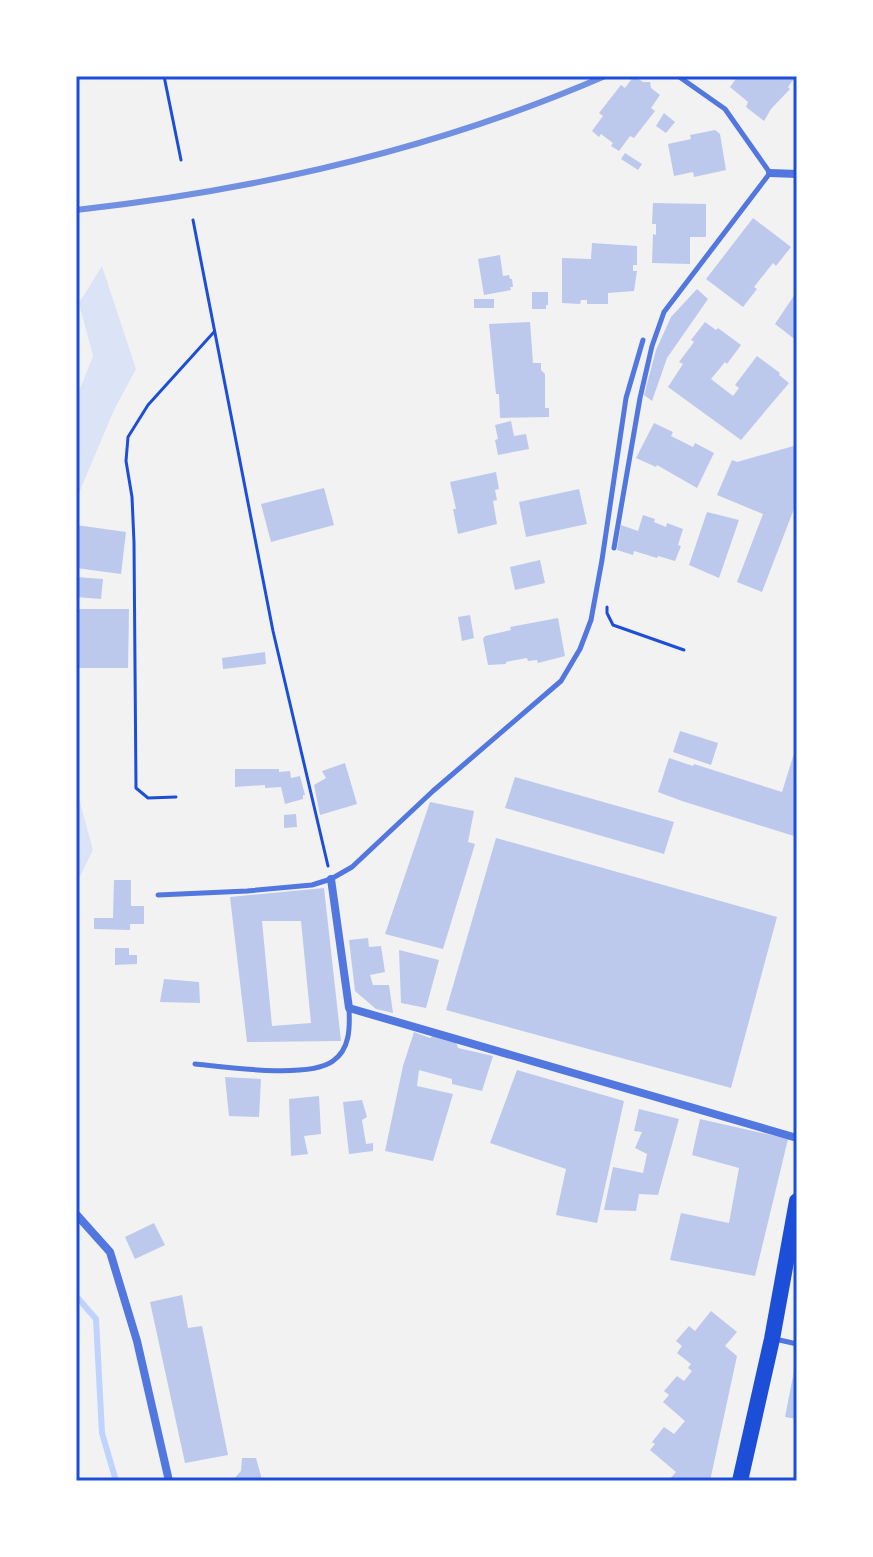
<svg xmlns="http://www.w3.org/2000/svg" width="873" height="1557" viewBox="0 0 873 1557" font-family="Jost,sans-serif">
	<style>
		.green { fill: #dbe4f7 }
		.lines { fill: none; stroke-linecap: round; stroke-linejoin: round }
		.stream { stroke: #bfd3fe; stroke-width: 6 }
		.building { fill: #bdc9ec; fill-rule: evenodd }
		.path { stroke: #1d4ed8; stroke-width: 3 }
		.service { stroke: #5277de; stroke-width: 5 }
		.minor { stroke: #5277de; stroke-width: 8 }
		.secondary { stroke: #1d4ed8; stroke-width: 16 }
		.rail { stroke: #7290e2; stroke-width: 6 }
		.neatline { fill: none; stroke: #1d4ed8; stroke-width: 3 }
	</style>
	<rect width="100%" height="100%" fill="#f2f2f2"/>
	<g class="green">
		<path d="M102 266 136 369 114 410 76 500V399L93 356 79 303Z"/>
		<path d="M76 788 93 850 76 885Z"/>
	</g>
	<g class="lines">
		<path class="stream" d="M76 1296 96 1319 102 1433 116 1481"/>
	</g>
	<g class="building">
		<path d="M634 76 643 82H650L651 88 660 95 651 108 655 111 634 138 630 136 619 151 611 146 613 143 601 134 599 137 592 131 603 116 599 113 621 85 625 88Z"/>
		<path d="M738 76 741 77 796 76 788 87 790 89 771 109 764 121 746 107 748 102 730 87Z"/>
		<path d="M664 113 675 122 666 133 656 126Z"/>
		<path d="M715 130 720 134 726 170 694 177 693 172 674 176 668 144 691 139 690 135Z"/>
		<path d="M625 153 642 164 638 170 621 159Z"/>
		<path d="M653 203 706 204V237H690V264L652 263 653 234 656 235V224H652Z"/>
		<path d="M753 218 791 247 776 266 773 263 754 287 757 289 743 307 706 279Z"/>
		<path d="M592 243 637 246V265H633V271H637L634 291 608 293V304H587V300H581L580 304 562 303V258L591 259Z"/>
		<path d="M500 255 503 276 509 275 510 279H512L513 287H510L511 290 484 295 478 259Z"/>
		<path d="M697 289 708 299 667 358 652 401 644 395 656 350 671 317Z"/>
		<path d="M797 291V341L775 324Z"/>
		<path d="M532 292H548V305H546V309H532Z"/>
		<rect x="474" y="299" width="20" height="9"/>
		<path d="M530 322 533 363H541V370L545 374V408H549V417L500 418 499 394H496L489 324Z"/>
		<path d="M705 322 716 330 718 328 741 345 727 364 725 362 711 379 733 396 739 388 735 385 757 356 780 373 779 375 789 383 741 440 668 387 683 364 679 362 694 342 691 340Z"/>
		<path d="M511 421 514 436 526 434 529 449 498 455 495 440 498 439 495 425Z"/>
		<path d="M654 423 673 432 671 436 693 447 695 443 714 453 697 488 657 465 656 467 636 458Z"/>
		<path d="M797 445V501L762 592 737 582 763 514 717 495 732 460 737 462Z"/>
		<path d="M496 472 499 489 495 490 497 500 493 501 497 524 458 534 453 509H456L450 482Z"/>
		<path d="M324 488 334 525 271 542 261 504Z"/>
		<path d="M579 489 587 524 526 537 519 502Z"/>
		<path d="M707 512 739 520 719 578 689 565Z"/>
		<path d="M643 515 655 519 654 522 666 527 667 523 683 529 678 545 681 546 675 561 658 556 657 558 634 551 633 555 617 550 621 525 638 531Z"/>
		<path d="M76 525 126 532 121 574 76 568Z"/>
		<path d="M540 560 545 583 515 590 510 567Z"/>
		<path d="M76 577 103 579 101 599 76 597Z"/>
		<path d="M76 609H129L128 668H76Z"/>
		<path d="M470 615 474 638 462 641 458 617Z"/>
		<path d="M558 618 565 656 538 663 537 660 528 661 527 658 506 662V664L488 665 483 639 485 636 511 630 510 627Z"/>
		<path d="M265 652 266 664 223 669 222 658Z"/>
		<path d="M680 731 718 743 711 765 673 752Z"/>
		<path d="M797 744V837L682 801 658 792 669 758 693 766 694 764 782 792Z"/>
		<path d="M345 763 357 804 320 815 314 785 326 778 322 771Z"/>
		<path d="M235 769H279V772L290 771 291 778 300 776 305 795H303V799L285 804 281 787 265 788V785L235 787Z"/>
		<path d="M515 777 674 822 664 854 505 808Z"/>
		<path d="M430 802 474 811 468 842 475 844 443 949 385 934Z"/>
		<path d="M296 814 297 827 284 828V815Z"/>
		<path d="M496 838 777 917 731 1088 446 1010Z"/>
		<path d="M114 880H131V906H144V924H130V930L94 929V918H113Z"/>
		<path d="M324 888 341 1041 247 1042 230 897ZM262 921H301L311 1023 272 1026Z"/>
		<path d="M368 938 369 947 381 946 385 972 370 975 373 985H389L393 1013 376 1009 355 991 349 940Z"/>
		<path d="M115 948H129V955H137V964L115 965Z"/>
		<path d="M399 950 439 960 426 1008 401 1003Z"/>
		<path d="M164 979 199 982 200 1003 160 1002Z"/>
		<path d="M414 1032 430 1038 434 1035 456 1042 458 1048 493 1056 482 1091 452 1084V1079L419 1070 417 1086 453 1094 433 1161 385 1151 403 1066Z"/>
		<path d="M517 1070 624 1101 597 1223 556 1215 566 1169 490 1143Z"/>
		<path d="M225 1077 261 1079 259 1117 229 1116Z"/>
		<path d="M319 1096 321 1134 304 1136 308 1154 291 1156 289 1099Z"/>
		<path d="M362 1100 367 1117 362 1120 366 1144 373 1143V1151L349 1154 343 1102Z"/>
		<path d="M639 1109 679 1119 658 1195 639 1194 636 1211 604 1210 613 1167 643 1173 647 1154 635 1148 642 1132 634 1131Z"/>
		<path d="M700 1119 788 1139 755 1276 670 1260 681 1213 729 1223 739 1168 692 1155Z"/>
		<path d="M154 1223 165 1245 135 1259 125 1237Z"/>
		<path d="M182 1295 188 1328 202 1326 228 1455 185 1463 150 1302Z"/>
		<path d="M711 1311 737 1332 725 1346 737 1356 710 1481H668L676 1472 650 1450 655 1444 652 1442 664 1427 674 1434 685 1421 663 1402 669 1395 664 1391 677 1376 684 1381 692 1371 688 1368 691 1364 677 1353 682 1346 676 1341 689 1326 695 1331Z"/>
		<path d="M794 1371 797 1372V1419L785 1417Z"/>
		<path d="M242 1458H256L261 1476 260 1481H232L241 1471Z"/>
	</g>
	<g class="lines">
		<g class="path">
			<path d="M164 76 181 160"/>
			<path d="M193 220 273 631 328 866"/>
			<path d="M607 607V613L613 625 684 650"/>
			<path d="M176 797 148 798 136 788 134 542 132 497 126 461 128 437 148 405 214 332"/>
		</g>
		<g class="service">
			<path d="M614 548 640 398 652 346 664 312 770 173 725 109 678 76"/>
			<path d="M158 895 247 891 312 885 331 879 352 867 433 791 561 681 580 649 591 620 602 560 626 398 643 340"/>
			<path d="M195 1064C225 1067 309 1079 333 1061 350 1049 350 1028 349 1009"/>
			<path d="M775 1339 797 1344"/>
		</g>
		<g class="minor">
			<path d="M770 173 797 174"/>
			<path d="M331 879 349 1008 797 1138"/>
			<path d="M76 1214 110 1252 137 1341 169 1481"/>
		</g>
		<path class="secondary" d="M740 1481 772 1339 797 1201"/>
		<path class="rail" d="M76 210C257 190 437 149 605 76"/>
	</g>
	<rect width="873" height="1557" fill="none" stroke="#ffffff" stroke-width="156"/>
	<rect x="78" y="78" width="717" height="1401" class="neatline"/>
</svg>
